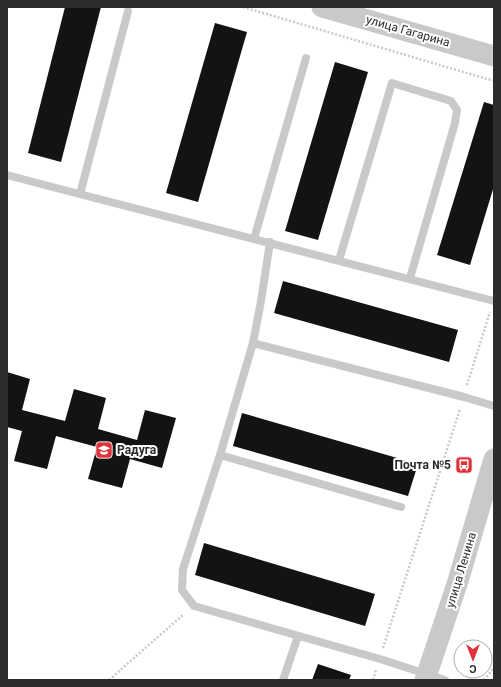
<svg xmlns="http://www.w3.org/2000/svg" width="501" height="687" viewBox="0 0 501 687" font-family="Roboto,sans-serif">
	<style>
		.building { fill: #131313 }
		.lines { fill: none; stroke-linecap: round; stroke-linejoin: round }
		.path { stroke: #c9c9c9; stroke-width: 2.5; stroke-dasharray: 2 2; stroke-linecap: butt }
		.service { stroke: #c9c9c9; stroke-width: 8 }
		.tertiary { stroke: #c9c9c9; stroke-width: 21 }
		.labels { text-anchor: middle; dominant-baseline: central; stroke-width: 4; stroke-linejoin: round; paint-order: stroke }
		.street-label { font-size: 12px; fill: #2c2c2c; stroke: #fff }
		.poi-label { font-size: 12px; font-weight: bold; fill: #2c2c2c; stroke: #fff; text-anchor: start }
	</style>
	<rect width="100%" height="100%" fill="#fff"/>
	<g class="building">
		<path d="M65 7H101L61 162 28 153Z"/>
		<path d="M215 23 247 32 198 202 166 193Z"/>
		<path d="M335 62 368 72 318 240 285 231Z"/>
		<path d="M484 102 494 105V186L470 265 437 255Z"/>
		<path d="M283 281 458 330 449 362 274 313Z"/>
		<path d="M7 372 30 379 22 410 65 421 74 389 106 398 98 429 137 440 145 410 176 418 162 468 130 459 122 488 88 479 97 447 56 436 47 469 14 461 22 431 7 427Z"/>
		<path d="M242 413 418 464 408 496 233 446Z"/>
		<path d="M204 543 375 594 365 626 195 575Z"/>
		<path d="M318 664 351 675 349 680H312Z"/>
	</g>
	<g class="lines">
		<g class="path">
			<path d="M243 7 494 81"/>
			<path d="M467 385 490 312"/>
			<path d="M383 648 460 409"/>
			<path d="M109 680 184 614"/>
			<path d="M373 680 376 670"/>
			<path d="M484 680 494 668"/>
		</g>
		<g class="service">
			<path d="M7 175 37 183 494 301"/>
			<path d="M80 194 128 11"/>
			<path d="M254 239 306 58"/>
			<path d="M270 242 261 301 253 343 220 455 183 569 182 590 194 606 380 659 445 680"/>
			<path d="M339 260 392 83 451 101 457 110 455 123 410 278"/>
			<path d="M253 343 464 397 494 406"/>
			<path d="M220 455 401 507"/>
			<path d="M283 680 298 636"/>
		</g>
		<g class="tertiary">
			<path d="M322 7 494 56"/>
			<path d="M425 680 458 581 494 459"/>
		</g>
	</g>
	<defs>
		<symbol id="school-square" viewBox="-11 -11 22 22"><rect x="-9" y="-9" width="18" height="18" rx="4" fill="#e0323a" stroke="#fff"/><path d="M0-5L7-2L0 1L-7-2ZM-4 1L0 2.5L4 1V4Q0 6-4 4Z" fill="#fff"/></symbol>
		<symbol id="bus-square" viewBox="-11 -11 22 22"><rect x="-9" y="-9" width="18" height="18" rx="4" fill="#e0323a" stroke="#fff"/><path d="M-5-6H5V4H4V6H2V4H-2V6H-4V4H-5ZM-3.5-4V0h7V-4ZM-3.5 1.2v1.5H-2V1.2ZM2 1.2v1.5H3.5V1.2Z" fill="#fff"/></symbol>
	</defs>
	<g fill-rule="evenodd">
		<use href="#school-square" x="94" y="440" width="20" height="20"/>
		<use href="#bus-square" x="454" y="455" width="20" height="20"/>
	</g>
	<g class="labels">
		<g class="street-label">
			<text transform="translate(408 31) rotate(16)">улица Гагарина</text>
			<text transform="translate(461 570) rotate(-73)">улица Ленина</text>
		</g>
		<g class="poi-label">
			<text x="117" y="450">Радуга</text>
			<text x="451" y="465" text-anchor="end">Почта №5</text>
		</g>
	</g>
	<rect width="501" height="687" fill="none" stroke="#2c2c2c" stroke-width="16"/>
	<g transform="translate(473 659) rotate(180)"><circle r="19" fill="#ffffff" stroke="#ababab"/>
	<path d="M0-3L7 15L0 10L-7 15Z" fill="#e0323a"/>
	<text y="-6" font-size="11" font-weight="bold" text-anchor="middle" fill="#2c2c2c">С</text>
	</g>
</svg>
